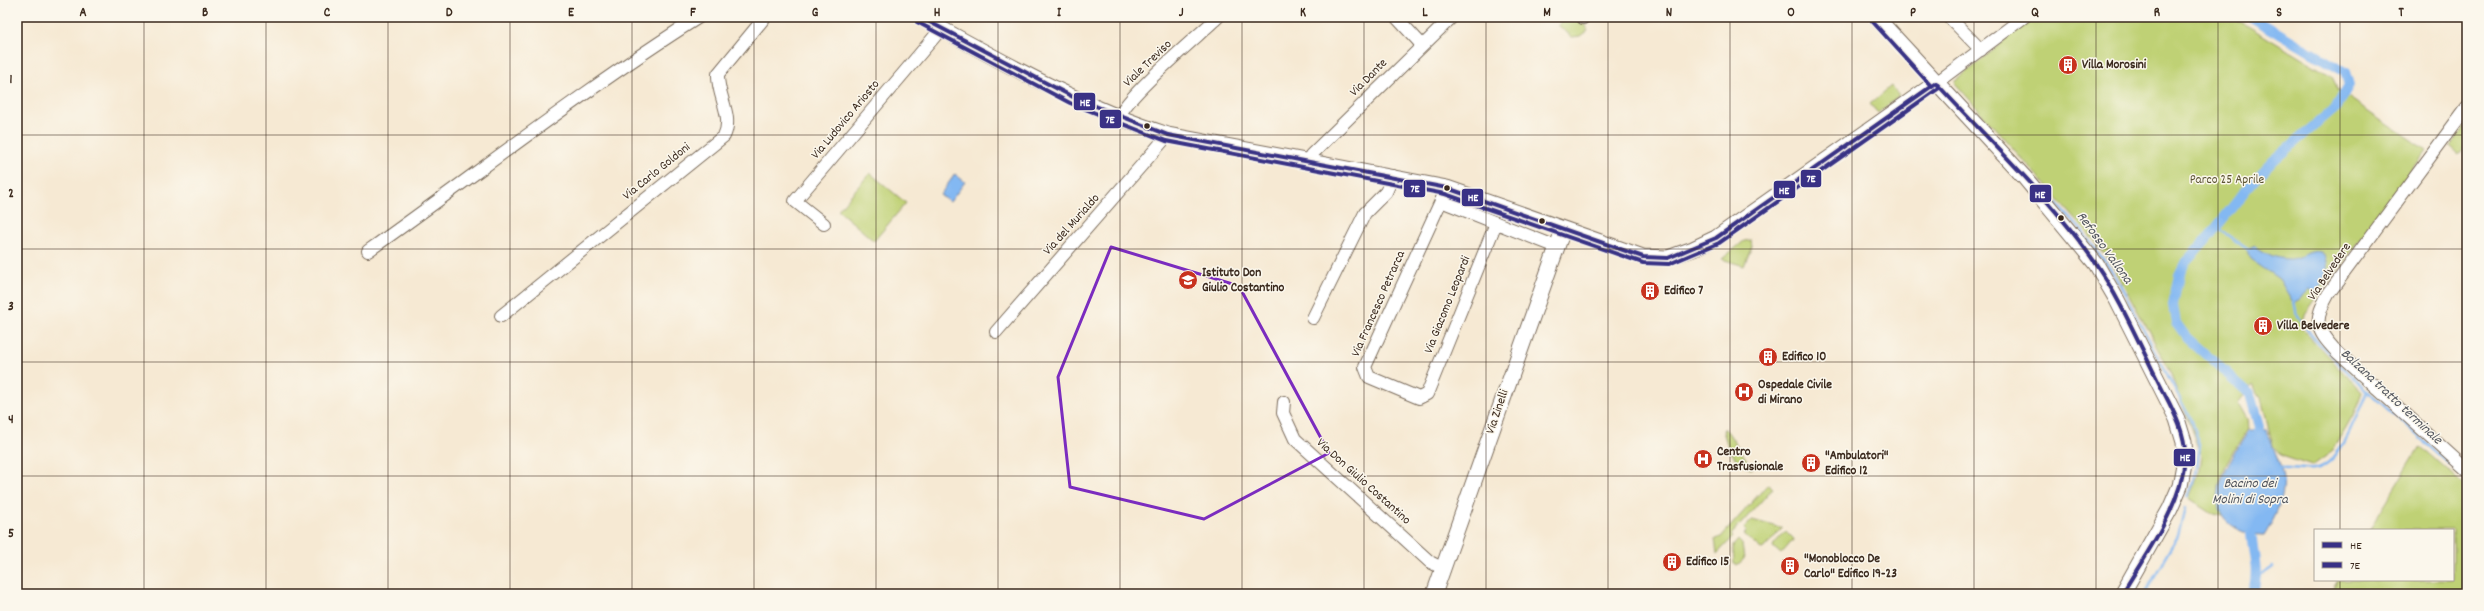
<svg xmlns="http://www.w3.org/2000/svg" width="2484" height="611" viewBox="0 0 2484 611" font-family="Dekko,sans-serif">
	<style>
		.green { fill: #bfd174; stroke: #7d7e49 }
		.water { fill: #83b8f2; stroke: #5f7188 }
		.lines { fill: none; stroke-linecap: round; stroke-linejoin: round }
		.stream { stroke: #83b8f2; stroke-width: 2.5 }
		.canal { stroke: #83b8f2; stroke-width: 10 }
		.minor-casing { stroke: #7c6d5d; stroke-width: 14 }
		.major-casing { stroke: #7c6d5d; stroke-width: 17 }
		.minor { stroke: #fff; stroke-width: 12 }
		.major { stroke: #fff; stroke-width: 15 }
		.bus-1-casing { stroke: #fbf7ec; stroke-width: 7 }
		.bus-2-casing { stroke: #fbf7ec; stroke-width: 7 }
		.bus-1 { stroke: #393185; stroke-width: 4 }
		.bus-2 { stroke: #393185; stroke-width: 4 }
		.marked { fill: none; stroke: #7b2cbf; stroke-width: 3; stroke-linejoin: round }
		.grid { fill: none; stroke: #3b2a1e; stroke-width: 1; stroke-opacity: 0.55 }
		.bus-dot { fill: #3b2a1e; stroke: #fbf7ec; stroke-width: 1.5 }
		.labels { text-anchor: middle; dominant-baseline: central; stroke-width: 3; stroke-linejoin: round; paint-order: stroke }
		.street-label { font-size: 13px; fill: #3b2a1e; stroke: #fbf7ec }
		.poi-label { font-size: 13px; font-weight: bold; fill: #3b2a1e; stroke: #fbf7ec; text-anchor: start }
		.park-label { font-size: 13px; fill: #5c5434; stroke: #fbf7ec }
		.water-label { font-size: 14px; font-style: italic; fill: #51555e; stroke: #fbf7ec }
		.line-badge { stroke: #fbf7ec; stroke-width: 1.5 }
		.badge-label { font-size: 11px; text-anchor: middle; font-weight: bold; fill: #fff }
		.neatline { fill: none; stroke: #3b2a1e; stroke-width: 1.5 }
		.grid-label { font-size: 13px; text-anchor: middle; font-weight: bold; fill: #3b2a1e }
	</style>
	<rect width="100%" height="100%" fill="#fbf7ec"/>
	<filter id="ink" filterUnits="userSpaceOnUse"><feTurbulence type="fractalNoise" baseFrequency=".025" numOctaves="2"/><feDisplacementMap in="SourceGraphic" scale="8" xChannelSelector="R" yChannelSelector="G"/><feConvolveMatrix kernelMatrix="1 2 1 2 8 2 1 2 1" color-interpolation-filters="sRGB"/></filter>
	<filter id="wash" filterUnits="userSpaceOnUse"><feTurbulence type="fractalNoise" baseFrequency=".012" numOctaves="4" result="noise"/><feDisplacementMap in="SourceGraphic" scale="16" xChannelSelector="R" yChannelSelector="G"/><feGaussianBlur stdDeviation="0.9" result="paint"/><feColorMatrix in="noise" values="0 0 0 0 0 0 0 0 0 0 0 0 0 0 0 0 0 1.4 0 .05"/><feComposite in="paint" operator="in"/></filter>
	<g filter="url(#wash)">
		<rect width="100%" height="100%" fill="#f6e9d3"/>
		<g class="green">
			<path d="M1568 17H1580L1588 31 1581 36 1572 37 1558 25Z"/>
			<path d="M2033 17H2233L2332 77 2339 91 2426 150 2302 319V329L2362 392 2353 416 2333 451 2312 466 2282 456 2273 446 2261 398 2252 385 2238 403 2247 419 2248 429C2230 459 2210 480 2222 516L2213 514 2189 498 2198 475 2201 456 2169 369 2115 269 2094 240 1954 82Z"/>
			<path d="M1891 86 1899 96 1878 113 1870 104Z"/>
			<path d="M2467 123V144L2459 154 2450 146Z"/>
			<path d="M870 173 906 203 874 241 838 210Z"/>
			<path d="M1751 240 1752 246 1744 266 1722 259 1744 241Z"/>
			<path d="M1725 428 1751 466 1752 469C1734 464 1727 447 1723 430Z"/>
			<path d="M2420 446 2467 488V594H2330L2338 580H2453V530H2369Z"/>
			<path d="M1768 484 1773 488 1731 535 1733 537 1717 554 1715 539 1721 537Z"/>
			<path d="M1752 520 1782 528 1765 548 1761 549 1744 534 1747 531 1744 529Z"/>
			<path d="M1786 531 1794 539 1781 554 1773 547 1774 544Z"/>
			<path d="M1738 540 1742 544 1744 559 1737 565 1734 564 1733 546Z"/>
		</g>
		<g class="water">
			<path d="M955 174 965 182 950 202 940 195Z"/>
			<path d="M2255 246C2265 253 2276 259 2289 259 2303 259 2311 246 2325 254 2330 270 2327 278 2317 292L2309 289 2301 300 2294 304 2279 279 2250 259 2247 250Z"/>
			<path d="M2249 430H2267C2271 446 2281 461 2283 478 2286 497 2274 520 2264 536 2252 536 2245 533 2235 528 2196 505 2234 455 2249 430Z"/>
		</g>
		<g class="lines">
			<g class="stream">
				<path d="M2046 192 2082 231 2116 277 2189 416 2199 445 2194 482 2187 497"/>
				<path d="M2216 227 2250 251"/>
				<path d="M2294 301 2297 316 2312 336 2362 386 2467 480"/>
				<path d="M2277 468C2290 467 2302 470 2314 469 2342 465 2358 412 2367 390"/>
				<path d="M2256 578 2273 566"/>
				<path d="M2144 594 2178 536 2185 507"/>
			</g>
			<g class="canal">
				<path d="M2251 17 2345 72 2349 85 2336 107 2273 161 2249 186 2207 239 2185 263 2179 275 2173 305 2176 323 2186 337 2250 394 2259 427 2256 444"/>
				<path d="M2250 523C2251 549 2261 569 2252 594"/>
			</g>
		</g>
	</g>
	<g filter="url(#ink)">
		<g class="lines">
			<defs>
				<g id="minor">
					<path d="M1396 17 1422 45"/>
					<path d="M1949 17 1981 50"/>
					<path d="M1583 18 1584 17"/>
					<path d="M1936 83 2024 17"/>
					<path d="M2467 107 2329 293C2313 321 2315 329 2337 352L2467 470"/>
					<path d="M1119 117C1127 95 1197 37 1218 17"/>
					<path d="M1310 161 1311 155 1452 17"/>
					<path d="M1447 188 1365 367 1369 377 1419 398 1427 394 1496 223"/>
					<path d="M1441 201 1557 247"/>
					<path d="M824 224 795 201 941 29"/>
					<path d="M368 251C478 173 585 89 699 17"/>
					<path d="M501 316 724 136C734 116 717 96 718 74L765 17"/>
					<path d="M1313 318 1365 213 1386 192 1393 176"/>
					<path d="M996 332 1168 135"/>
					<path d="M1284 402 1283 413 1295 439 1430 562 1444 569"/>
				</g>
				<g id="major">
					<path d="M920 17C998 60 1083 108 1168 135L1447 188 1643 257 1668 258 1693 249 1716 238 1936 83"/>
					<path d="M1876 17 2025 178 2096 264 2117 300 2177 419 2184 442 2185 459 2180 486 2170 509 2122 594"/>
					<path d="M1434 594 1563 230"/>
				</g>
			</defs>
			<use href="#minor" class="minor-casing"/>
			<use href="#major" class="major-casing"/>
			<use href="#minor" class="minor"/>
			<use href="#major" class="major"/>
			<defs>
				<g id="bus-1">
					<path d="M920 17 1073 97 1168 135 1447 188 1643 257 1668 258 1716 238 1936 83"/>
					<path d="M1936 83C1990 142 2050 197 2096 264 2120 299 2137 339 2156 377 2168 402 2187 430 2185 459 2181 508 2146 553 2122 594"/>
				</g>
				<g id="bus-2">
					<path d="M1872 21 1932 87"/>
					<path d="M917 22 1070 103 1166 141 1445 194 1643 263 1669 264 1719 243 1939 88"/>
				</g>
			</defs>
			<use href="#bus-1" class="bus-1-casing"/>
			<use href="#bus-2" class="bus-2-casing"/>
			<use href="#bus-1" class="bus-1"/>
			<use href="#bus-2" class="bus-2"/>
		</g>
	</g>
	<path class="marked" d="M1111 247 1239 286 1329 453 1204 519 1070 487 1058 377Z"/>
	<path class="grid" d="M144 17V594M266 17V594M388 17V594M510 17V594M632 17V594M754 17V594M876 17V594M998 17V594M1120 17V594M1242 17V594M1364 17V594M1486 17V594M1608 17V594M1730 17V594M1852 17V594M1974 17V594M2096 17V594M2218 17V594M2340 17V530M17 135H2467M17 249H2467M17 362H2467M17 476H2467M2340 580V594"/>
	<defs>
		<symbol id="building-disc" viewBox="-11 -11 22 22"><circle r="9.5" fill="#c8321e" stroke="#fbf7ec"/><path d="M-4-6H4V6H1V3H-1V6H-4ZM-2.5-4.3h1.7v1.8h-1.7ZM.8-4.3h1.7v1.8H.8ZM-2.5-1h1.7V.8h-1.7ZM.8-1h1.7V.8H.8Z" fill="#fff"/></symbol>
		<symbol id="school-disc" viewBox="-11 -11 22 22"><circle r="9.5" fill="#c8321e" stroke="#fbf7ec"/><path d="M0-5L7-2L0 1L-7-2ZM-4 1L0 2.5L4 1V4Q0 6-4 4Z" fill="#fff"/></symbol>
		<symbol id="hospital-disc" viewBox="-11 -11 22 22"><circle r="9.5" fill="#c8321e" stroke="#fbf7ec"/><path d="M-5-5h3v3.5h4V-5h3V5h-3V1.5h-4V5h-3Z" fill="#fff"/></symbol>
	</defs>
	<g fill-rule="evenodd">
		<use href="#building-disc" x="2057" y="54" width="22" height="22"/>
		<use href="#school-disc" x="1177" y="269" width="22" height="22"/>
		<use href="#building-disc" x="1639" y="280" width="22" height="22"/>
		<use href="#building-disc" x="2252" y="315" width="22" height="22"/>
		<use href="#building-disc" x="1757" y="346" width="22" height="22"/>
		<use href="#hospital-disc" x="1733" y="381" width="22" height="22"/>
		<use href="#hospital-disc" x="1692" y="448" width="22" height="22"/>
		<use href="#building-disc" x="1800" y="452" width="22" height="22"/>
		<use href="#building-disc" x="1661" y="551" width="22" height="22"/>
		<use href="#building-disc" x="1779" y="555" width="22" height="22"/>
	</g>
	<g class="bus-dot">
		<circle cx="1147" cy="126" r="3.5"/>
		<circle cx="1447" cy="188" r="3.5"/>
		<circle cx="2061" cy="218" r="3.5"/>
		<circle cx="1542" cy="221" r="3.5"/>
	</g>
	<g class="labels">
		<g class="street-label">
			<text transform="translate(1148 64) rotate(-44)">Viale Treviso</text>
			<text transform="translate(1369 78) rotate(-45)">Via Dante</text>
			<text transform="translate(846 120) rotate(-50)">Via Ludovico Ariosto</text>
			<text transform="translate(657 172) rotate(-39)">Via Carlo Goldoni</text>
			<text transform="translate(1072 225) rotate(-48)">Via del Murialdo</text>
			<text transform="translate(2330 272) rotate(-56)">Via Belvedere</text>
			<text transform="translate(1379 304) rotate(-66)">Via Francesco Petrarca</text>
			<text transform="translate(1448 305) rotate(-68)">Via Giacomo Leopardi</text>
			<text transform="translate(1498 412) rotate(-71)">Via Zinelli</text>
			<text transform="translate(1363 482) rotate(42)">Via Don Giulio Costantino</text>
		</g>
		<g class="poi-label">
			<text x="2082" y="65">Villa Morosini</text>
			<text x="1202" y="273">Istituto Don<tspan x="1202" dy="15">Giulio Costantino</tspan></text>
			<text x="1664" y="291">Edifico 7</text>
			<text x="2277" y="326">Villa Belvedere</text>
			<text x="1782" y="357">Edifico 10</text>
			<text x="1758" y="385">Ospedale Civile<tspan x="1758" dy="15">di Mirano</tspan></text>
			<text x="1717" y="452">Centro<tspan x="1717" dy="15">Trasfusionale</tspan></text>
			<text x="1825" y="456">"Ambulatori"<tspan x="1825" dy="15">Edifico 12</tspan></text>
			<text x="1804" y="559">"Monoblocco De<tspan x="1804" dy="15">Carlo" Edifico 19-23</tspan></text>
			<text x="1686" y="562">Edifico 15</text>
		</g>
		<g class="park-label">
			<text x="2227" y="180">Parco 25 Aprile</text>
		</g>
		<g class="water-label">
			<text transform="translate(2104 248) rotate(54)">Refosso Vallona</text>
			<text transform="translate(2391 397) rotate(43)">Balzana tratto terminale</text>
			<text x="2250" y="484">Bacino dei<tspan x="2250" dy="16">Molini di Sopra</tspan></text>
		</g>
	</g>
	<g class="line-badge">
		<rect x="1073" y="92" width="23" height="19" rx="4" fill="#393185"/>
		<rect x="1099" y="109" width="23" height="20" rx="4" fill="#393185"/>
		<rect x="1800" y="169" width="22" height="19" rx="4" fill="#393185"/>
		<rect x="1403" y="179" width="23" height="19" rx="4" fill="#393185"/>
		<rect x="1773" y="180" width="23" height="19" rx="4" fill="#393185"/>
		<rect x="2029" y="184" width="23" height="19" rx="4" fill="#393185"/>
		<rect x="1461" y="188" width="23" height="19" rx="4" fill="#393185"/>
		<rect x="2173" y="448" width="23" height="19" rx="4" fill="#393185"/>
	</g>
	<g class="badge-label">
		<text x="1085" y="106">HE</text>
		<text x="1110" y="123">7E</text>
		<text x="1811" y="182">7E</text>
		<text x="1415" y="192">7E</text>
		<text x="1784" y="194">HE</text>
		<text x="2040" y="198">HE</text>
		<text x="1473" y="201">HE</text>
		<text x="2185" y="461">HE</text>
	</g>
	<rect width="2484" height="611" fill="none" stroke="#fbf7ec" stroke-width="44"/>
	<rect x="2314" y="529" width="140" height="52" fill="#fbf7ec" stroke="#aea59a"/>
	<rect x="2322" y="542" width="20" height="6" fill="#393185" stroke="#aea59a"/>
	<text x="2350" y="549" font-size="12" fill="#3b2a1e">HE</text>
	<rect x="2322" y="562" width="20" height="6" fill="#393185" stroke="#aea59a"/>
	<text x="2350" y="569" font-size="12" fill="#3b2a1e">7E</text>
	<rect x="22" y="22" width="2440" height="567" class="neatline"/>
	<g class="grid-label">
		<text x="83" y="16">A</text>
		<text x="205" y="16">B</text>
		<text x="327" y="16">C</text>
		<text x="449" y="16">D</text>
		<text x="571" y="16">E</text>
		<text x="693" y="16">F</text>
		<text x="815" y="16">G</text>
		<text x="937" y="16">H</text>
		<text x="1059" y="16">I</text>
		<text x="1181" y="16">J</text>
		<text x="1303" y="16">K</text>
		<text x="1425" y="16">L</text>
		<text x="1547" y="16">M</text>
		<text x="1669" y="16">N</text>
		<text x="1791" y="16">O</text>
		<text x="1913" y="16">P</text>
		<text x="2035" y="16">Q</text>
		<text x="2157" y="16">R</text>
		<text x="2279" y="16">S</text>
		<text x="2401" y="16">T</text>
		<text x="11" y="83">1</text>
		<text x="11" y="197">2</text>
		<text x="11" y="310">3</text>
		<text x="11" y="423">4</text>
		<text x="11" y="537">5</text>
	</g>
</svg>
